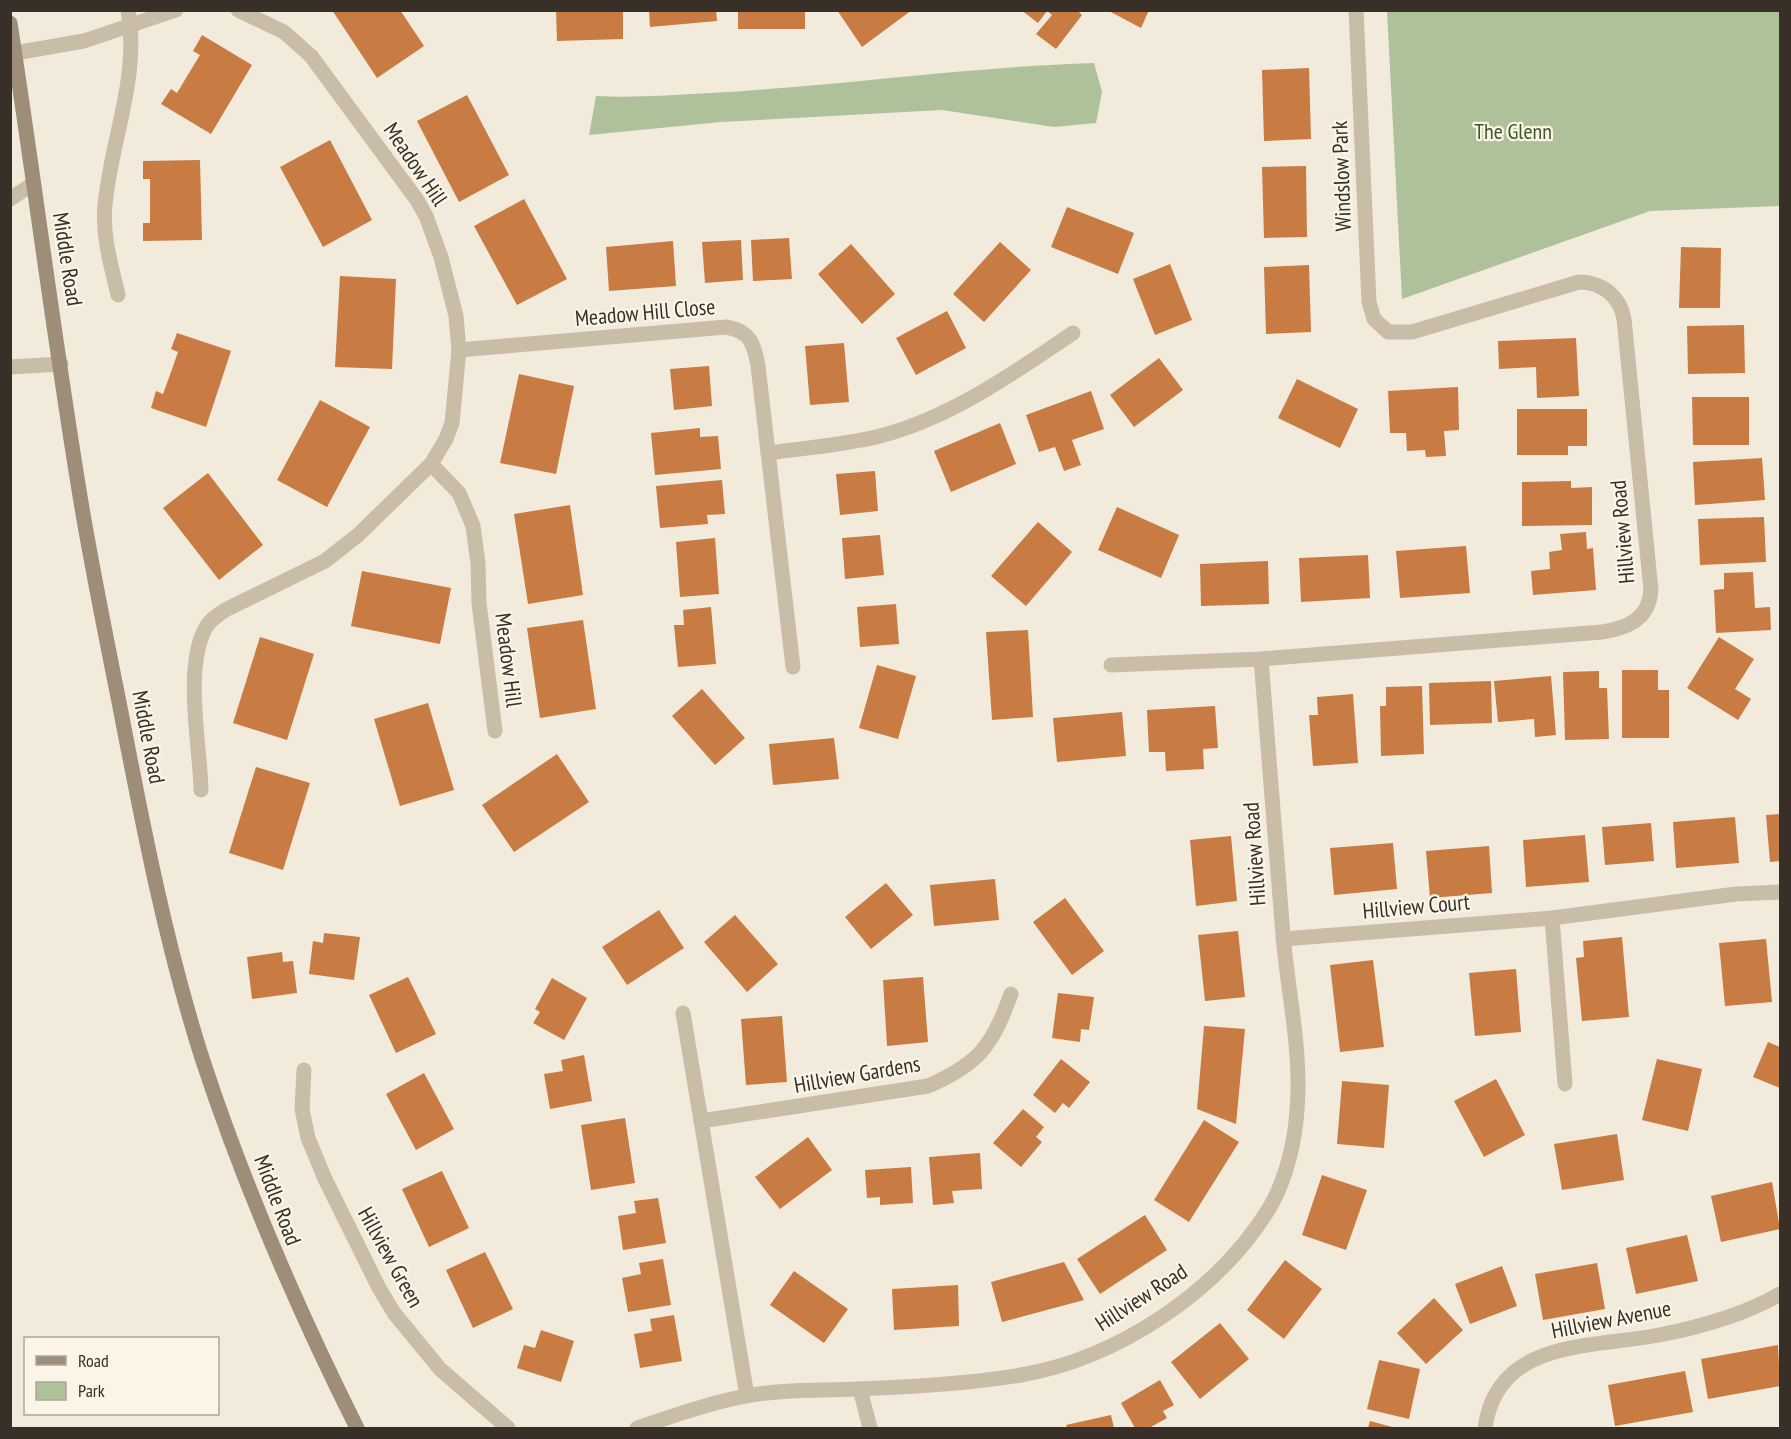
<svg xmlns="http://www.w3.org/2000/svg" width="1791" height="1439" viewBox="0 0 1791 1439" font-family="'PT Sans Narrow',sans-serif">
	<style>
		.green { fill: #aec19b }
		.building { fill: #c87b43 }
		.lines { fill: none; stroke-linecap: round; stroke-linejoin: round }
		.service { stroke: #cabda7; stroke-width: 15 }
		.minor { stroke: #cabda7; stroke-width: 15 }
		.secondary { stroke: #9e8d78; stroke-width: 15 }
		.labels { text-anchor: middle; dominant-baseline: central; stroke-width: 4.5; stroke-linejoin: round; paint-order: stroke }
		.park-label { font-size: 22px; fill: #3e552b; stroke: #faf5e7 }
		.street-label { font-size: 22px; fill: #372f28; stroke: #faf5e7 }
	</style>
	<rect width="100%" height="100%" fill="#f2ebdb"/>
	<g class="green">
		<path d="M1387 11H1780V206L1650 211 1402 299Z"/>
		<path d="M1094 63 1102 92 1096 123 1054 127 942 110 721 122 589 135 596 96C634 98 672 95 710 93 838 86 966 67 1094 63Z"/>
	</g>
	<g class="building">
		<path d="M332 10H400L424 46 377 78Z"/>
		<path d="M556 10H623V39L557 41Z"/>
		<path d="M649 10H716L717 21 650 27Z"/>
		<rect x="738" y="10" width="67" height="19"/>
		<path d="M837 10H912L862 47Z"/>
		<path d="M1021 10H1077L1082 15 1056 49 1036 34 1052 15 1047 11 1038 23Z"/>
		<path d="M1107 10H1149L1141 28Z"/>
		<path d="M202 35 252 65 211 134 161 104 171 89 177 93 189 73 200 55 193 51Z"/>
		<path d="M1309 68 1311 139 1264 141 1262 70Z"/>
		<path d="M467 95 509 175 459 202 417 121Z"/>
		<path d="M330 140 372 220 323 247 280 167Z"/>
		<path d="M200 160 202 240 143 241V223H150V179H143V161Z"/>
		<path d="M1306 166 1307 237 1264 238 1262 167Z"/>
		<path d="M524 199 567 279 517 305 474 226Z"/>
		<path d="M1067 207 1134 233 1118 274 1051 247Z"/>
		<path d="M789 238 792 279 753 281 751 240Z"/>
		<path d="M741 240 743 280 705 283 702 242Z"/>
		<path d="M673 241 676 286 609 291 606 247Z"/>
		<path d="M1000 242 1031 270 984 322 953 294Z"/>
		<path d="M851 244 895 294 862 324 818 274Z"/>
		<path d="M1681 247 1721 248 1720 308H1679Z"/>
		<path d="M1170 264 1192 320 1155 335 1133 279Z"/>
		<path d="M1309 265 1311 332 1266 334 1264 267Z"/>
		<path d="M340 276 396 279 392 369 335 367Z"/>
		<path d="M947 311 966 348 916 375 896 338Z"/>
		<path d="M1744 325 1745 373 1688 374 1687 326Z"/>
		<path d="M177 333 231 351 206 427 151 408 156 391 163 394 171 372 178 352 171 349Z"/>
		<path d="M1576 338 1579 396 1537 398 1536 367 1499 369 1498 341Z"/>
		<path d="M844 343 849 402 810 405 805 346Z"/>
		<path d="M1159 358 1183 390 1134 427 1110 395Z"/>
		<path d="M709 366 712 406 674 410 670 369Z"/>
		<path d="M519 374 574 386 556 474 500 463Z"/>
		<path d="M1297 379 1358 409 1340 448 1278 418Z"/>
		<path d="M1458 387 1459 430 1444 431 1446 456 1426 457 1425 450 1407 451 1406 433H1390L1388 391Z"/>
		<path d="M1091 391 1104 429 1072 440 1081 465 1064 471 1055 447 1039 452 1026 415Z"/>
		<path d="M1692 397H1749V445H1693Z"/>
		<path d="M320 400 370 427 327 507 277 480Z"/>
		<path d="M1517 409H1587V446H1568V455H1517Z"/>
		<path d="M1000 423 1016 464 951 492 934 451Z"/>
		<path d="M700 428V437L718 436 721 469 655 475 651 433Z"/>
		<path d="M1762 458 1765 500 1695 505 1693 462Z"/>
		<path d="M875 471 878 511 840 515 836 474Z"/>
		<path d="M208 473 263 545 219 580 163 508Z"/>
		<path d="M722 480 725 514 707 515 708 524 660 528 656 486Z"/>
		<path d="M1571 481V488L1592 487V525L1522 526V482Z"/>
		<path d="M570 505 583 595 528 604 514 514Z"/>
		<path d="M1117 507 1179 535 1161 578 1098 550Z"/>
		<path d="M1764 517 1766 562 1700 565 1698 519Z"/>
		<path d="M1038 522 1072 552 1026 606 991 576Z"/>
		<path d="M1586 532 1587 549 1593 548 1596 590 1533 595 1531 571 1550 569 1549 552 1562 550 1560 534Z"/>
		<path d="M880 535 884 575 845 579 842 538Z"/>
		<path d="M715 538 719 594 680 597 676 542Z"/>
		<path d="M1466 546 1470 593 1400 598 1396 551Z"/>
		<path d="M1368 555 1370 598 1301 602 1299 558Z"/>
		<path d="M1268 561 1269 604 1201 606 1200 564Z"/>
		<path d="M362 571 451 588 440 644 351 626Z"/>
		<path d="M1753 572 1755 608 1770 607 1771 630 1716 633 1714 590 1724 589V573Z"/>
		<path d="M896 604 899 644 860 647 857 607Z"/>
		<path d="M711 607 716 664 678 667 674 625H684L683 610Z"/>
		<path d="M583 620 596 709 540 718 527 628Z"/>
		<path d="M1028 630 1033 717 992 720 986 632Z"/>
		<path d="M260 637 314 654 287 740 233 723Z"/>
		<path d="M1719 637 1754 659 1735 689 1751 699 1738 720 1687 688Z"/>
		<path d="M877 665 916 676 898 739 859 728Z"/>
		<path d="M1622 670H1658V690H1669V738H1622Z"/>
		<path d="M1599 671V688H1607L1609 739 1565 740 1563 672Z"/>
		<path d="M1551 676 1556 735 1535 737 1534 719 1498 722 1494 681Z"/>
		<path d="M1491 681 1492 723 1430 725 1429 683Z"/>
		<path d="M1422 686 1424 754 1381 756 1380 706H1386V687Z"/>
		<path d="M702 689 745 738 715 765 672 716Z"/>
		<path d="M1353 694 1358 763 1313 766 1309 715H1318L1317 697Z"/>
		<path d="M428 703 454 790 400 806 374 719Z"/>
		<path d="M1215 706 1218 748 1203 749 1204 769 1166 771 1165 752H1149L1147 710Z"/>
		<path d="M1122 712 1126 756 1057 762 1053 718Z"/>
		<path d="M834 738 839 779 773 785 769 744Z"/>
		<path d="M557 754 589 802 514 852 482 805Z"/>
		<path d="M256 767 310 783 283 870 229 853Z"/>
		<path d="M1780 814V861L1770 862 1766 815Z"/>
		<path d="M1735 817 1739 863 1676 868 1673 822Z"/>
		<path d="M1651 823 1654 861 1605 865 1602 827Z"/>
		<path d="M1585 835 1589 882 1526 887 1523 840Z"/>
		<path d="M1231 836 1237 901 1196 906 1190 840Z"/>
		<path d="M1393 843 1397 889 1334 895 1330 848Z"/>
		<path d="M1489 846 1492 893 1430 898 1426 851Z"/>
		<path d="M995 879 999 920 934 926 930 885Z"/>
		<path d="M886 883 913 915 871 949 845 917Z"/>
		<path d="M1065 898 1104 951 1072 975 1033 922Z"/>
		<path d="M659 910 684 948 627 985 602 947Z"/>
		<path d="M735 915 778 964 747 992 704 942Z"/>
		<path d="M1238 931 1245 997 1205 1001 1198 935Z"/>
		<path d="M324 933 360 937 354 980 309 974 313 941 323 943Z"/>
		<path d="M1622 937 1629 1017 1582 1021 1576 958 1584 957 1583 941Z"/>
		<path d="M1766 939 1772 1002 1725 1006 1719 943Z"/>
		<path d="M282 952 283 962 293 961 297 993 252 999 247 957Z"/>
		<path d="M1373 960 1384 1047 1340 1052 1330 965Z"/>
		<path d="M1516 969 1521 1032 1475 1036 1469 973Z"/>
		<path d="M408 977 436 1034 396 1053 369 995Z"/>
		<path d="M923 977 928 1042 887 1046 883 980Z"/>
		<path d="M552 978 587 998 564 1040 533 1023 540 1012 535 1009Z"/>
		<path d="M1058 993 1094 997 1089 1030 1081 1029 1080 1042 1052 1038Z"/>
		<path d="M782 1016 787 1082 746 1085 741 1019Z"/>
		<path d="M1204 1026 1245 1029 1236 1124 1197 1109Z"/>
		<path d="M1768 1042 1780 1047V1088L1753 1077Z"/>
		<path d="M584 1055 592 1101 550 1109 544 1074 563 1071 561 1060Z"/>
		<path d="M1061 1059 1090 1082 1069 1108 1063 1103 1055 1113 1033 1095Z"/>
		<path d="M1657 1059 1702 1069 1688 1131 1642 1120Z"/>
		<path d="M424 1073 454 1129 416 1150 386 1094Z"/>
		<path d="M1496 1079 1525 1135 1484 1157 1454 1101Z"/>
		<path d="M1342 1081 1389 1085 1384 1148 1337 1144Z"/>
		<path d="M1023 1109 1044 1127 1036 1137 1042 1142 1021 1167 993 1143Z"/>
		<path d="M625 1118 635 1183 591 1190 581 1125Z"/>
		<path d="M1204 1120 1239 1142 1189 1222 1154 1200Z"/>
		<path d="M1617 1134 1624 1180 1562 1190 1554 1144Z"/>
		<path d="M808 1137 832 1170 780 1209 755 1177Z"/>
		<path d="M980 1153 982 1189 952 1191 954 1203 933 1205 929 1157Z"/>
		<path d="M911 1167 913 1203 880 1205V1197L867 1198 865 1170Z"/>
		<path d="M442 1171 469 1228 429 1247 402 1189Z"/>
		<path d="M1322 1175 1367 1190 1346 1250 1302 1235Z"/>
		<path d="M1772 1182 1780 1229 1721 1242 1711 1196Z"/>
		<path d="M658 1198 666 1243 623 1250 618 1216 636 1213 634 1201Z"/>
		<path d="M1145 1215 1167 1250 1100 1294 1077 1259Z"/>
		<path d="M1687 1235 1698 1281 1636 1294 1626 1248Z"/>
		<path d="M485 1252 513 1309 473 1328 446 1270Z"/>
		<path d="M663 1259 671 1305 628 1312 622 1278 641 1274 639 1263Z"/>
		<path d="M1285 1260 1322 1289 1284 1339 1247 1310Z"/>
		<path d="M1064 1262 1084 1300 1002 1322 991 1282Z"/>
		<path d="M1597 1263 1605 1309 1543 1320 1535 1274Z"/>
		<path d="M1502 1266 1517 1306 1470 1324 1455 1284Z"/>
		<path d="M794 1271 848 1309 824 1343 770 1305Z"/>
		<path d="M958 1285 959 1326 894 1330 892 1289Z"/>
		<path d="M1434 1298 1463 1330 1426 1364 1397 1333Z"/>
		<path d="M674 1315 682 1361 640 1368 634 1334 652 1331 650 1319Z"/>
		<path d="M1220 1323 1249 1359 1200 1399 1171 1362Z"/>
		<path d="M541 1330 574 1341 561 1382 517 1368 524 1345 535 1348Z"/>
		<path d="M1778 1345 1780 1386 1708 1399 1701 1359Z"/>
		<path d="M1379 1360 1420 1369 1409 1419 1367 1409Z"/>
		<path d="M1685 1371 1693 1412 1615 1426 1608 1385Z"/>
		<path d="M1160 1380 1174 1405 1163 1411 1167 1418 1149 1428H1135L1121 1403Z"/>
		<path d="M1111 1415 1114 1428H1067L1066 1425Z"/>
		<path d="M1370 1421 1396 1428H1368Z"/>
	</g>
	<g class="lines">
		<g class="service">
			<path d="M10 199 33 184"/>
			<path d="M10 367 61 364"/>
		</g>
		<g class="minor">
			<path d="M15 53 84 41 176 10"/>
			<path d="M118 295C111 265 102 235 105 205 111 139 140 78 128 10"/>
			<path d="M459 350 726 327C750 331 754 343 758 366L793 667"/>
			<path d="M768 453C805 448 844 445 880 436 950 418 1014 373 1073 333"/>
			<path d="M431 464 459 493 473 526 478 563 479 603 495 731"/>
			<path d="M1111 665 1261 659 1602 632C1628 628 1649 619 1651 590L1624 319C1620 296 1602 282 1579 282L1412 332H1388L1374 319 1369 302 1356 10"/>
			<path d="M201 790C200 744 184 670 205 629 209 620 217 616 225 610L325 561 358 535 431 464 446 439 452 423 459 350 456 316 441 257 426 216 417 200 311 56 284 32 238 10"/>
			<path d="M1552 918 1565 1084"/>
			<path d="M1283 939 1552 918 1736 894 1780 892"/>
			<path d="M683 1013 747 1396"/>
			<path d="M304 1070 302 1109 308 1138 325 1179 379 1288 394 1313 440 1369 508 1428"/>
			<path d="M701 1121 928 1086C979 1064 992 1046 1011 994"/>
			<path d="M860 1389 870 1428"/>
			<path d="M637 1428C673 1416 709 1403 746 1396 782 1389 821 1391 858 1389 912 1387 968 1384 1021 1375 1119 1358 1219 1291 1270 1207 1286 1179 1295 1142 1297 1110 1302 1052 1288 994 1283 935 1275 843 1268 751 1261 659"/>
			<path d="M1485 1428C1497 1339 1591 1348 1659 1335 1700 1327 1744 1315 1780 1294"/>
		</g>
		<path class="secondary" d="M10 23C35 184 55 347 82 508 93 573 106 637 119 702 142 821 165 942 202 1058 244 1186 297 1308 357 1428"/>
	</g>
	<g class="labels">
		<g class="park-label">
			<text x="1513" y="131">The Glenn</text>
		</g>
		<g class="street-label">
			<text transform="translate(416 164) rotate(56)">Meadow Hill</text>
			<text transform="translate(1341 176) rotate(-92)">Windslow Park</text>
			<text transform="translate(68 259) rotate(81)">Middle Road</text>
			<text transform="translate(645 312) rotate(-5)">Meadow Hill Close</text>
			<text transform="translate(1622 532) rotate(-95)">Hillview Road</text>
			<text transform="translate(509 660) rotate(83)">Meadow Hill</text>
			<text transform="translate(149 737) rotate(79)">Middle Road</text>
			<text transform="translate(1254 854) rotate(-94)">Hillview Road</text>
			<text transform="translate(1416 906) rotate(-5)">Hillview Court</text>
			<text transform="translate(857 1074) rotate(-10)">Hillview Gardens</text>
			<text transform="translate(278 1200) rotate(69)">Middle Road</text>
			<text transform="translate(391 1257) rotate(61)">Hillview Green</text>
			<text transform="translate(1141 1297) rotate(-33)">Hillview Road</text>
			<text transform="translate(1611 1319) rotate(-11)">Hillview Avenue</text>
		</g>
	</g>
	<rect width="1791" height="1439" fill="none" stroke="#372f28" stroke-width="24"/>
	<rect x="24" y="1337" width="195" height="78" fill="#faf5e7" stroke="#aca69b" stroke-width="1.5"/>
	<rect x="36" y="1356" width="30" height="9" fill="#9e8d78" stroke="#aca69b" stroke-width="1.5"/>
	<text x="78" y="1367" font-size="18" fill="#372f28">Road</text>
	<rect x="36" y="1382" width="30" height="18" fill="#aec19b" stroke="#aca69b" stroke-width="1.5"/>
	<text x="78" y="1397" font-size="18" fill="#372f28">Park</text>
</svg>
